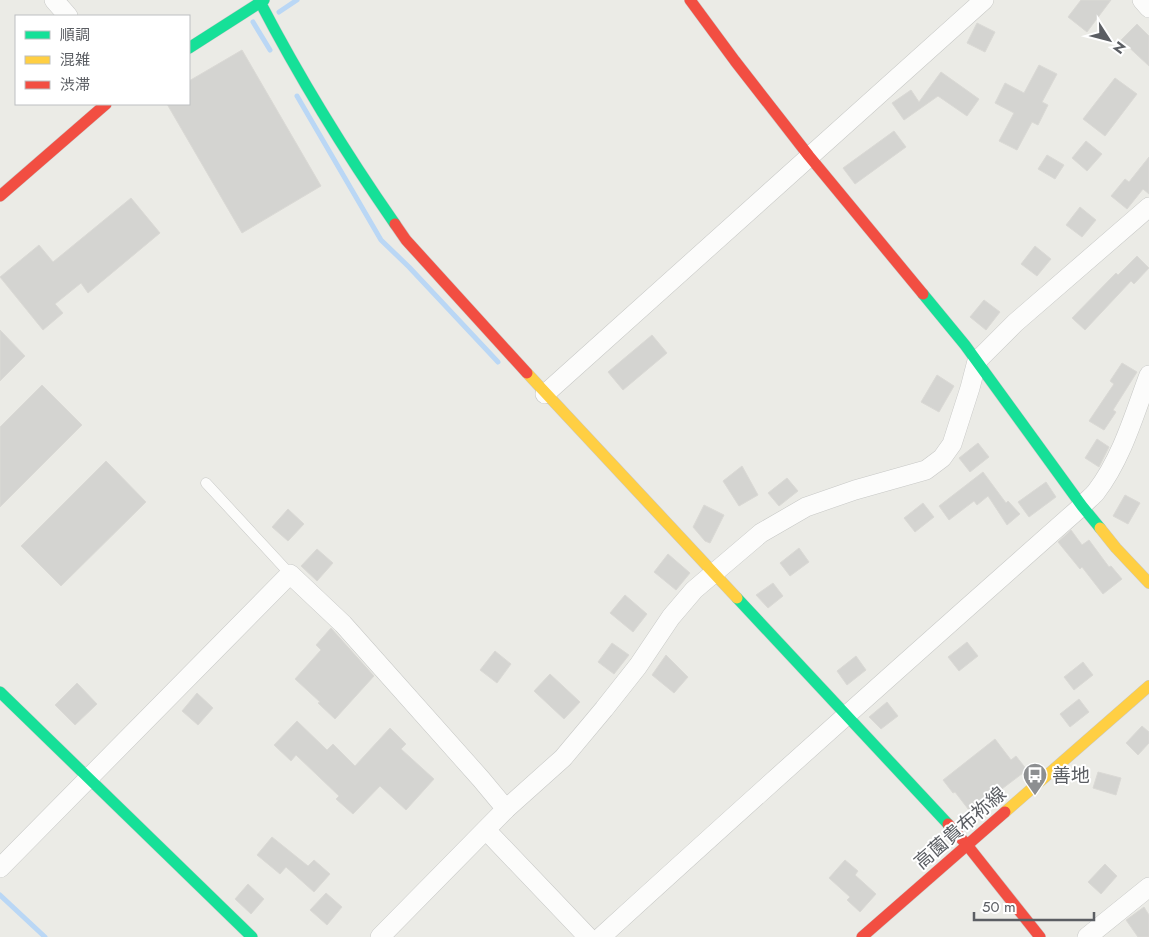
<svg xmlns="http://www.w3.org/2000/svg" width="1149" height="937" viewBox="0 0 1149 937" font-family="Jost,'Noto Sans JP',sans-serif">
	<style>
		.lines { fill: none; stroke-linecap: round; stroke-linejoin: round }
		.stream { stroke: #bad7f5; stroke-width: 5 }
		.building { fill: #d4d4d1; stroke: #dad9d5 }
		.lane-casing { stroke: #c7c8c6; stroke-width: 11 }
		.street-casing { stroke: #c7c8c6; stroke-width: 20 }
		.fast-casing { stroke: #c8c8c7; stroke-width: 12 }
		.slow-casing { stroke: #c8c8c7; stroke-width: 12 }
		.jam-casing { stroke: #c8c8c7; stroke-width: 12 }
		.lane { stroke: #fcfcfb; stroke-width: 10 }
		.street { stroke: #fcfcfb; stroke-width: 19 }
		.fast { stroke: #16e098; stroke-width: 11 }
		.slow { stroke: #ffcf43; stroke-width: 11 }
		.jam { stroke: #f24e42; stroke-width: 11 }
		.labels { text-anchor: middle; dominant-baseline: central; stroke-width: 4; stroke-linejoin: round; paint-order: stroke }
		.poi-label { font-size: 19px; fill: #5b5e63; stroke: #fff; text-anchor: start }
		.street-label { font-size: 19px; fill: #5b5e63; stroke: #fff }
	</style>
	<rect width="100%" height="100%" fill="#ebebe6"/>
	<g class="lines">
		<g class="stream">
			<path d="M279 12 297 0"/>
			<path d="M253 22 270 50"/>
			<path d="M297 96 381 240 409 267 498 362"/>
			<path d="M0 895 45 937"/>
		</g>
	</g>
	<g class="building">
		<path d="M1081 0H1111L1087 32 1068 17Z"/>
		<path d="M977 23 995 32 985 52 967 43Z"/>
		<path d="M1137 24 1149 36V66L1121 40Z"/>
		<path d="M242 50 321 186 242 233 167 104H189V81Z"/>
		<path d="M1039 65 1057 74 1042 102 1048 105 1038 125 1032 122 1017 150 999 141 1014 113 995 103 1005 83 1024 93Z"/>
		<path d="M941 72 979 99 967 116 938 96 904 120 892 103 911 90 919 102Z"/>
		<path d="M1115 78 1137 94 1105 136 1083 119Z"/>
		<path d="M894 131 906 147 855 184 843 168Z"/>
		<path d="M1086 141 1102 154 1087 171 1072 158Z"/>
		<path d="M1047 155 1064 165 1055 179 1038 169Z"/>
		<path d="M1149 157V194L1143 189 1127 209 1111 196 1125 179 1129 182Z"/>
		<path d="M131 198 160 233 88 293 81 283 55 304 63 313 43 330 0 277 39 245 53 262Z"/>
		<path d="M1080 207 1096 220 1082 237 1066 225Z"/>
		<path d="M1035 246 1051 259 1037 276 1021 264Z"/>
		<path d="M1137 256 1149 268 1134 284 1131 281 1085 330 1072 318 1116 273 1118 275Z"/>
		<path d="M984 300 1000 312 986 330 970 317Z"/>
		<path d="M0 330 25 356 0 381Z"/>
		<path d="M652 335 667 353 623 390 608 372Z"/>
		<path d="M1122 363 1137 372 1113 410 1116 412 1104 430 1089 421 1114 384 1110 381Z"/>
		<path d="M937 375 954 386 939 412 921 402Z"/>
		<path d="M42 385 82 425 0 507V427Z"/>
		<path d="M1097 439 1109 447 1099 467 1085 458Z"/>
		<path d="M978 443 989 457 970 472 959 458Z"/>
		<path d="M106 461 146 502 61 586 21 546Z"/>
		<path d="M742 466 758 495 739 506 723 481Z"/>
		<path d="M983 472 1006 503 1008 501 1020 514 1007 525 988 496 977 505 974 501 949 520 939 506Z"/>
		<path d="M787 478 798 491 779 506 768 493Z"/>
		<path d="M1046 482 1056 497 1029 517 1018 502Z"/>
		<path d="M1125 495 1140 503 1128 524 1113 516Z"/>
		<path d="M923 503 934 517 915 532 904 518Z"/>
		<path d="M704 505 724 515 710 543 705 541 693 527Z"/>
		<path d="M288 509 304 524 288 541 272 527Z"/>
		<path d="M1071 530 1082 545 1089 540 1109 567 1111 566 1122 579 1103 594 1082 567 1080 569 1058 542Z"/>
		<path d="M799 548 809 562 790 576 780 563Z"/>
		<path d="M317 549 333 563 317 581 301 566Z"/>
		<path d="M668 554 690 573 676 590 654 572Z"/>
		<path d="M773 583 783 596 768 608 756 595Z"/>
		<path d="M625 595 647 614 633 632 610 613Z"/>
		<path d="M331 628 374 676 335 719 318 703 320 702 295 679 321 650 316 645Z"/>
		<path d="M967 642 978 656 959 671 948 657Z"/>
		<path d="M612 643 629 655 614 674 598 662Z"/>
		<path d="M495 651 511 664 497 683 480 670Z"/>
		<path d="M666 655 688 677 674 693 652 675Z"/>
		<path d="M856 656 866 670 847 685 837 671Z"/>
		<path d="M1083 662 1093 675 1074 690 1064 677Z"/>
		<path d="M550 674 580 702 564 719 534 691Z"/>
		<path d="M77 683 97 704 75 725 55 705Z"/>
		<path d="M197 693 213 708 198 725 182 711Z"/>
		<path d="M1079 699 1089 712 1070 727 1060 714Z"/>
		<path d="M887 702 898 716 881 729 869 717Z"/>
		<path d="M297 721 327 750 333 744 355 766 390 728 406 744 401 749 434 779 406 810 380 786 353 814 336 799 339 796 296 755 291 761 274 745Z"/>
		<path d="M1142 726 1149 732V743L1138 755 1126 743Z"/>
		<path d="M995 739 1011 760 1016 756 1027 770 990 798 991 800 972 814 955 792 953 793 943 780Z"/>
		<path d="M1098 772 1121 778 1116 795 1093 788Z"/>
		<path d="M272 837 308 866 314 860 330 874 314 892 286 867 280 874 257 855Z"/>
		<path d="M845 860 858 871 855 875 876 894 860 912 847 900 850 897 829 878Z"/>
		<path d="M1105 864 1117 876 1101 894 1088 882Z"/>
		<path d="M248 884 264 899 251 914 235 899Z"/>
		<path d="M326 893 342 907 327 925 310 910Z"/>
		<path d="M1144 907 1149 915V937H1138L1126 920Z"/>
	</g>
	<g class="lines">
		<defs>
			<path id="lane" d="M206 483 290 574"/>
			<g id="street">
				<path d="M54 0 68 16"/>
				<path d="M1142 0 1149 8"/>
				<path d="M545 394 984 0"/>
				<path d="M486 830 588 937"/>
				<path d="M0 868 290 574 343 624 481 779 506 809"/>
				<path d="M380 937 506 809 563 758 604 709 638 666 671 617 694 590 761 533 806 507 855 490 926 470 942 458 952 444 970 388 977 361 1015 323 1149 207"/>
				<path d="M601 937C760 792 920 649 1082 506 1086 501 1092 497 1096 492 1122 458 1134 415 1149 375"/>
				<path d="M1087 937 1149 887"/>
			</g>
			<g id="fast">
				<path d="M259 0C299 77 345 152 395 224"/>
				<path d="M189 48 264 0"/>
				<path d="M923 294 965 345 1082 506 1100 528"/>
				<path d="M737 598 948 824"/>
				<path d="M0 692 252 937"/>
			</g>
			<g id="slow">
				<path d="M527 373 737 598"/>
				<path d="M1100 528 1116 548 1149 583"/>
				<path d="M1005 812 1149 686"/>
			</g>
			<g id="jam">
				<path d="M690 0 735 61 809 156 923 294"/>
				<path d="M0 196 106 104"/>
				<path d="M395 224 406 240 527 373"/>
				<path d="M948 824 967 845 1040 937"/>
				<path d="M862 937 1005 812"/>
			</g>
		</defs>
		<use href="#lane" class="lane-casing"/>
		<use href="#street" class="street-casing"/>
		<use href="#fast" class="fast-casing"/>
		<use href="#slow" class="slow-casing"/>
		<use href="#jam" class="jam-casing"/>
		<use href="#lane" class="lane"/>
		<use href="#street" class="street"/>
		<use href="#fast" class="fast"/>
		<use href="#slow" class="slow"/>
		<use href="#jam" class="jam"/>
	</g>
	<defs>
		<symbol id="bus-pin" viewBox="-11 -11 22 30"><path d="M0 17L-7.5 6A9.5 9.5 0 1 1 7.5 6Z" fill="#8d8f91" stroke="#fff"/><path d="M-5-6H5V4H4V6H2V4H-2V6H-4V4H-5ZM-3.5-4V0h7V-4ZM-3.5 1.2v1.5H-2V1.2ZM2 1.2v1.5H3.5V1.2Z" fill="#fff"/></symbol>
	</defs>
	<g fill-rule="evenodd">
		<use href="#bus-pin" x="1021" y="761" width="28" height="38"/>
	</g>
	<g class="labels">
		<g class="poi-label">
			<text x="1052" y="775">善地</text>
		</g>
		<g class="street-label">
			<text transform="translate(960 828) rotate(-41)">高薗貴布祢線</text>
		</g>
	</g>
	<rect x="15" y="15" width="175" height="90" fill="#ffffff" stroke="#bdbfc1"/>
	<rect x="25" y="31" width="25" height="8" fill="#16e098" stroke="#bdbfc1"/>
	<text x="60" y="40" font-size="15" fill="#5b5e63">順調</text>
	<rect x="25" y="56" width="25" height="8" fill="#ffcf43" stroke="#bdbfc1"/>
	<text x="60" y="65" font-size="15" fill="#5b5e63">混雑</text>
	<rect x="25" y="81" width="25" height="8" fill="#f24e42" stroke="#bdbfc1"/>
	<text x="60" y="90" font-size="15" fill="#5b5e63">渋滞</text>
	<g transform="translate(1109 40) rotate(126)" stroke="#ffffff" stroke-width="4" paint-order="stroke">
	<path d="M0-4L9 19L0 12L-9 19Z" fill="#5b5e63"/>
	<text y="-8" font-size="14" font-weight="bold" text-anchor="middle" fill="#5b5e63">N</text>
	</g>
	<path d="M974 912v8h120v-8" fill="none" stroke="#5b5e63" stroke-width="2.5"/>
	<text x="982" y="912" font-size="15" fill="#5b5e63" stroke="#ffffff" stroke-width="4" paint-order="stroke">50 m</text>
</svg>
